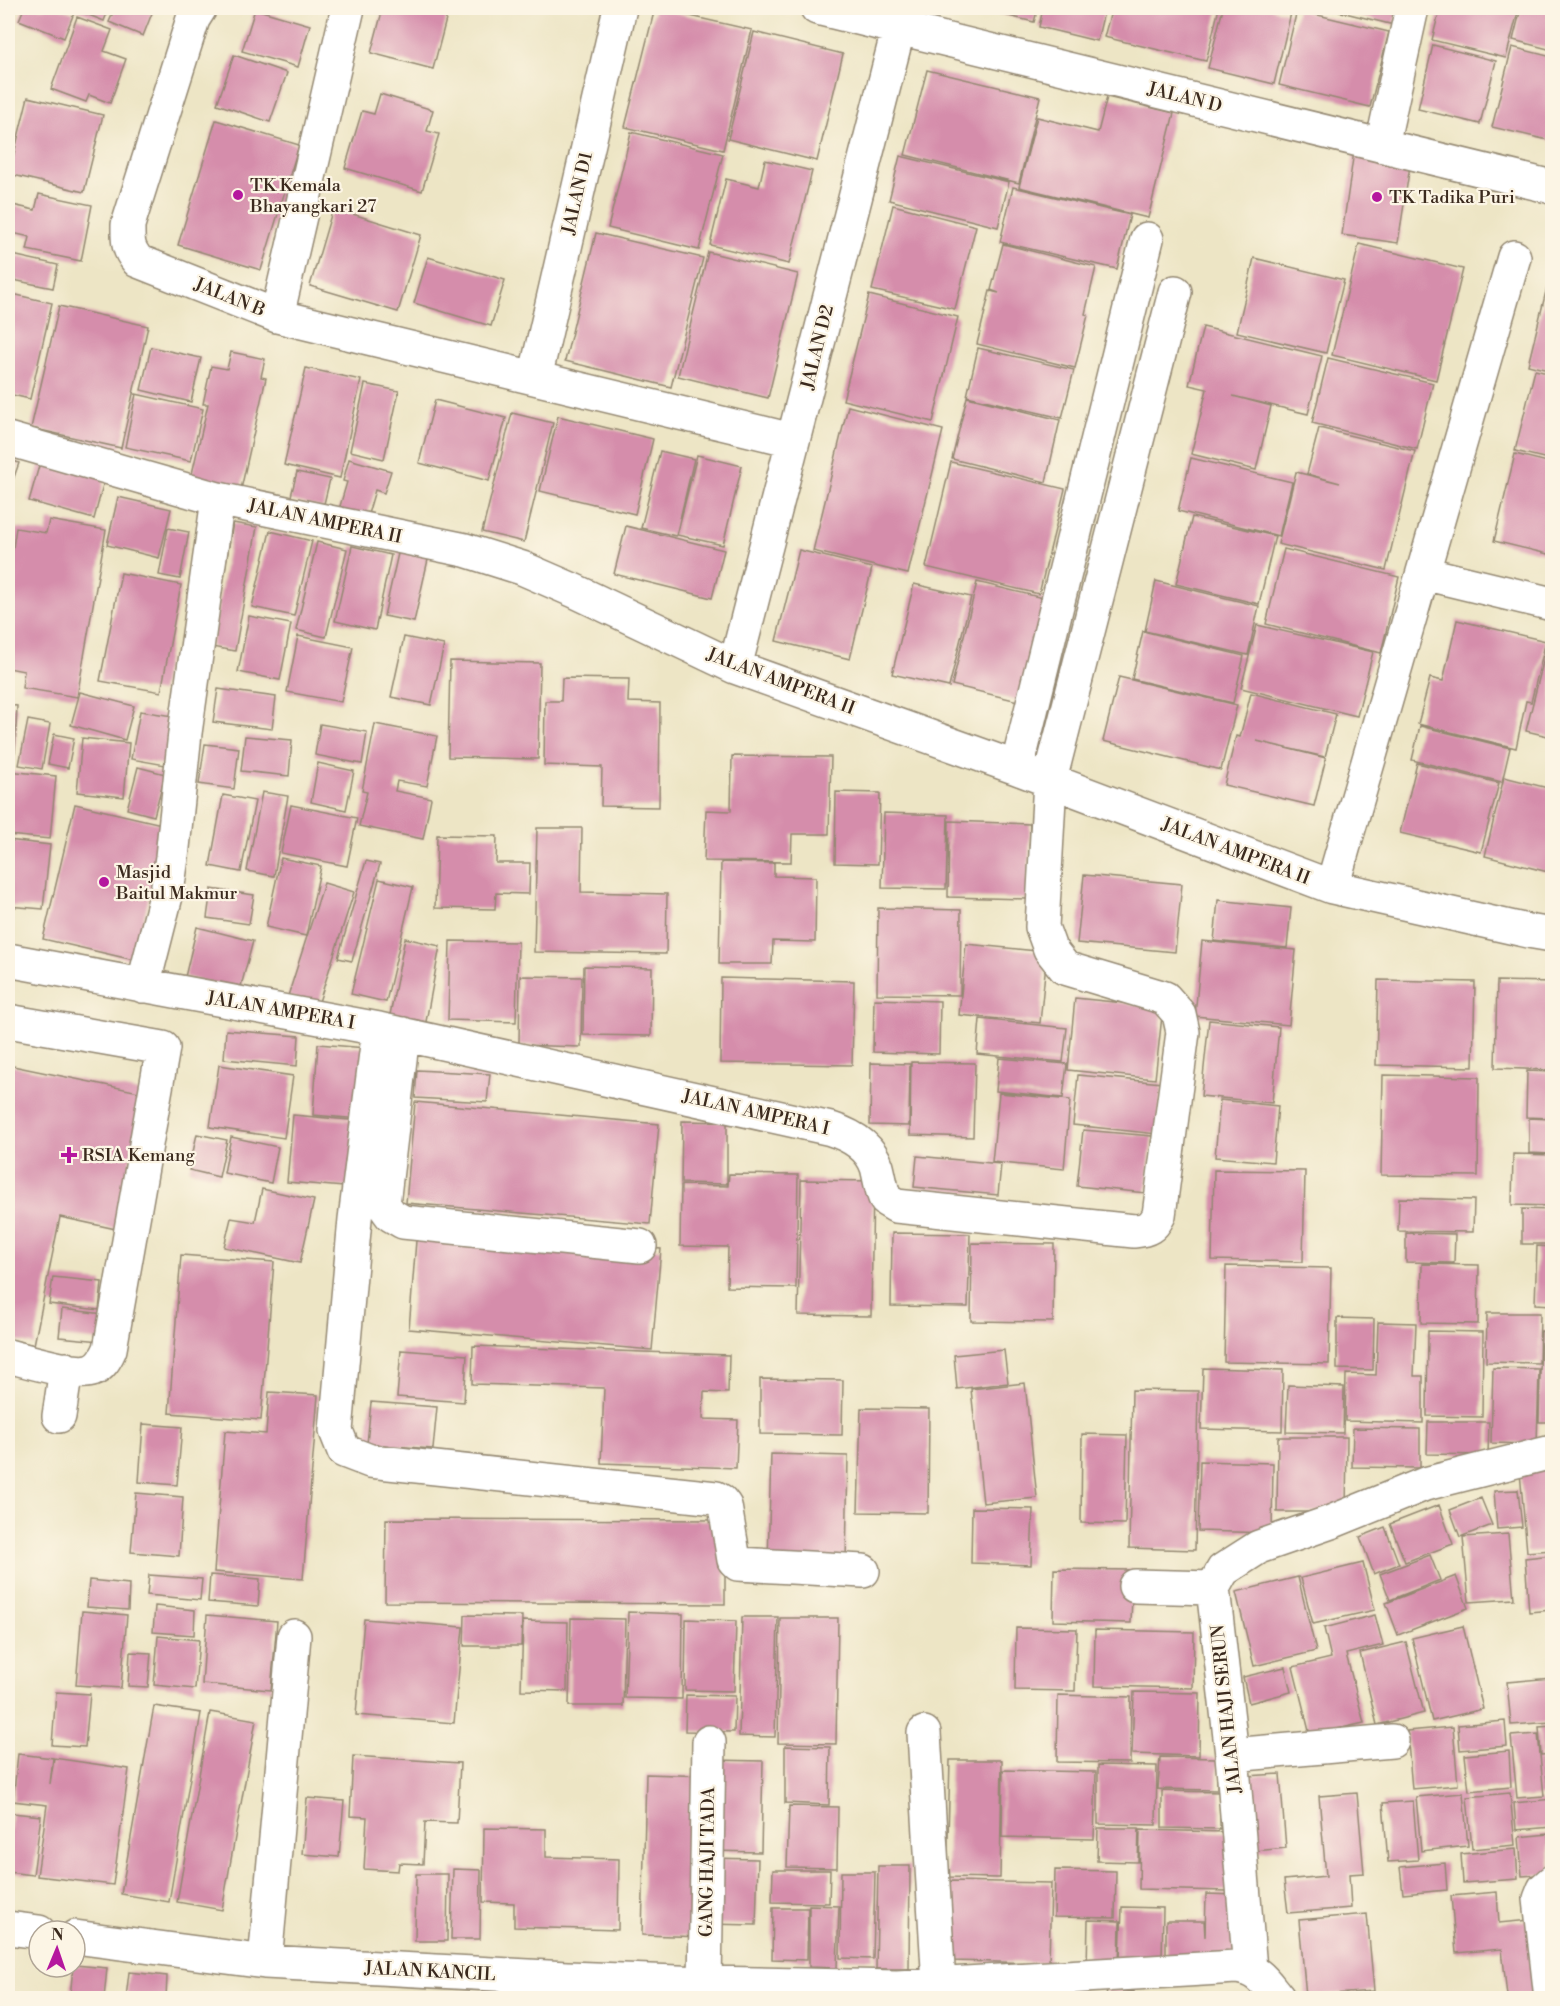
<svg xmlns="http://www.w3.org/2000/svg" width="1560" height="2006" viewBox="0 0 1560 2006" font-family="'Libre Bodoni',serif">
<rect width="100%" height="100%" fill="#fcf5e5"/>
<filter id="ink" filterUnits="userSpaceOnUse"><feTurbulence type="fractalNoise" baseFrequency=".0167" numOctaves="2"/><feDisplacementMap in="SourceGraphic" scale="12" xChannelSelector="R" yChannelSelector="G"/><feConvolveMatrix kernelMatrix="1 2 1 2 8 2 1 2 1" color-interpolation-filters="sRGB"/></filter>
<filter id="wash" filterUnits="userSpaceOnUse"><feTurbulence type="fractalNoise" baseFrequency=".008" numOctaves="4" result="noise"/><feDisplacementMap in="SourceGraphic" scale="24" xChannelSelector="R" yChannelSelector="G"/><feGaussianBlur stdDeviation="1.35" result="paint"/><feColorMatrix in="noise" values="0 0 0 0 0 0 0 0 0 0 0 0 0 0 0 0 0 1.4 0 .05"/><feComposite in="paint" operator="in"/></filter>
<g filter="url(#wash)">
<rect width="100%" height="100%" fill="#ede5c5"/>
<g id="blocks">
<path fill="#d58dab" d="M24,8H60L74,13L64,38L19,20Z
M71,8H109L104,21Z
M115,8H154L143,36L109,22Z
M383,8H449L433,69L371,53Z
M655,8L752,30L723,150L625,127Z
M975,8H1038L1034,22Z
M1043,8H1105L1097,41L1039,27Z
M1112,8H1219L1206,61L1104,37Z
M1223,8H1268L1291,13L1274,84L1208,68Z
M1325,8H1398L1394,25Z
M1440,8H1519L1506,58L1432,40Z
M1521,8H1552V50L1513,40Z
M255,9L310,25L298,67L242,51Z
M1297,10L1389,32L1370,107L1279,85Z
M77,17L112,30L104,51L126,59L110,103L89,95L86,102L51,89Z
M754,32L843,54L817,161L728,139Z
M1433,45L1496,61L1480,124L1418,109Z
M1512,47L1552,57V141L1492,127Z
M234,55L287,73L270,122L217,104Z
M927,70L1040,97L1019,183L905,155Z
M380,94L433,110L427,131L439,134L422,191L345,168L362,111L374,114Z
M28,97L103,115L84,192L9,174Z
M1107,97L1174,113L1148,218L1019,187L1037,117L1098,132Z
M216,120L299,145L261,270L178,245Z
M631,132L723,154L699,250L608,228Z
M1354,151L1411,159L1398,243L1342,235Z
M900,156L1009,182L998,227L889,200Z
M765,160L812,171L789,264L710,245L726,179L759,187Z
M1013,187L1130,215L1117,269L1000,242Z
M39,194L92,205L81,261L27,250L30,237L8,232V204L35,210Z
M893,205L976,226L955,309L872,290Z
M333,208L421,235L398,312L310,286Z
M596,233L703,258L671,387L565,361Z
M1003,244L1096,267L1085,314L1088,315L1075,368L977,344L990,291L999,293L991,290Z
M1359,244L1463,269L1436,380L1332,355Z
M708,252L798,274L768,398L678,376Z
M8,254L58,265L53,288L8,279Z
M428,257L505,280L491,326L414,303Z
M1254,258L1344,280L1326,353L1237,332Z
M1552,267V371L1528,365Z
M8,293L52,303L30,399L8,394Z
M869,295L958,317L933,422L843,400Z
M59,306L148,326L121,448L31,428Z
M1203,327L1322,356L1308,414L1233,396L1271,406L1256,470L1191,454L1207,389L1189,385Z
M151,347L201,358L191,402L141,390Z
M978,348L1074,370L1062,418L967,396Z
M231,352L265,359L261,377L266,378L239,498L189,487L208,404H203L211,366L227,369Z
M1328,358L1433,383L1417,449L1312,423Z
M306,368L361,380L340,478L284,465Z
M1535,370L1552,374V460L1515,451Z
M365,384L399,391L384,459L350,451Z
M136,394L203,409L191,461L125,447Z
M967,397L1060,420L1046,482L952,459Z
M435,400L506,418L489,481L419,463Z
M848,406L943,430L908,574L813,551Z
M512,413L553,423L524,542L482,532Z
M558,416L653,439L635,514L540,491Z
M1319,428L1415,451L1386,570L1278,544L1296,472L1340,483L1307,474Z
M660,451L694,459L676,536L641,528Z
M1515,454L1552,463V555L1494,541Z
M697,455L742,466L723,545L677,535Z
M1191,458L1292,482L1279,536L1178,511Z
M8,459L19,463L8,494Z
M41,459L105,477L94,519L29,501Z
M349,459L391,471L384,493L375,490L366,521L338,513L347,482L343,481Z
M951,462L1065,489L1039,594L926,567Z
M297,472L330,479L323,508L290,500Z
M118,497L171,509L159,558L107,545Z
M1192,517L1275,536L1259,604L1176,584Z
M49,520L106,530L77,697L22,688L24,671L8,668V580L16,528L46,533Z
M233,523L257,527L235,651L211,647Z
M626,526L724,550L712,598L614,574Z
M168,528L189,532L180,579L159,575Z
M270,531L312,541L294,616L252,607Z
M317,542L347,549L326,637L296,630Z
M352,546L391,555L375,630L335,621Z
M399,549L429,555L414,622L384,616Z
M1284,549L1399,577L1381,653L1266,624Z
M799,550L872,568L850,659L776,641Z
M121,573L181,585L161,692L100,681Z
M1156,581L1259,606L1248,655L1145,631Z
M977,582L1055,601L1030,704L952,685Z
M914,584L971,597L949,687L892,674Z
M249,616L291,624L280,680L238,672Z
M1457,620L1546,641L1531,702L1526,701L1516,748L1418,724L1430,678L1443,681Z
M1257,625L1373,652L1357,716L1241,688Z
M1143,631L1244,656L1233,703L1132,679Z
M298,636L353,647L341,702L287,692Z
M404,637L444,645L431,705L391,697Z
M1549,638H1552V737L1526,731Z
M450,661L540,663L538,759L448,757Z
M1119,677L1237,705L1221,770L1103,741Z
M562,678L629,679L628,702L660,703L659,807L601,806L602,767L544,765L545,701H561Z
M218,689L276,697L272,729L213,722Z
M80,692L134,706L125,740L71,725Z
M1251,693L1336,714L1325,757L1257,741L1326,758L1314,806L1224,785L1236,736L1240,737Z
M8,705L17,706L15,752H8Z
M140,711L173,716L165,765L131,759Z
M28,720L50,724L42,769L19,765Z
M320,724L367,732L362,764L315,755Z
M375,724L437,736L427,786L397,781L395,791L431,798L423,839L359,826L367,792L362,791Z
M1420,726L1510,748L1502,782L1412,760Z
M54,734L74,738L68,768L48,764Z
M245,736L292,740L289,776L241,771Z
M82,738L129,743L124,797L77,792Z
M205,744L239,748L234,789L199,784Z
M732,756L831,757L829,834H792L791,862L704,861L706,810L731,811Z
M318,763L354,771L346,810L311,802Z
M1417,763L1499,783L1481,852L1400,833Z
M138,767L165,774L154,816L127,809Z
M8,771L56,776L50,839L8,835Z
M1504,777L1552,789V873L1485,856Z
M262,792L288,796L274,876L247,871Z
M836,792L880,793L878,864L835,863Z
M223,795L255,801L241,872L210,866Z
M75,804L166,825L134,960L43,939Z
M291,805L357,818L347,866L281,853Z
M884,813L948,815L946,889L882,888Z
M949,821L1030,824L1028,899L948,897Z
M537,828H582L581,892L667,894L666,954L534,952Z
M437,835L497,836L496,863H530L529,894L496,893L495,909L435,908Z
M8,840L50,845L43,909L8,906Z
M281,858L321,866L306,936L266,927Z
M366,861L380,864L352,961L338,958Z
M721,862L774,863V876L816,877L815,942L773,941L772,964H719Z
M1084,875L1182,884L1175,952L1077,943Z
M379,879L413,887L386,1002L351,994Z
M324,883L354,892L318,1005L288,996Z
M211,889L254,895L249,924L207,918Z
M1218,900L1291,908L1287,948L1214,941Z
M878,908L961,910L960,995L877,994Z
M197,927L253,941L240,990L185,977Z
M405,938L440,946L425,1027L389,1020Z
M450,941L518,942L516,1022L448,1020Z
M1202,941L1296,950L1289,1025L1195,1016Z
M966,944L1047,952L1040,1023L959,1015Z
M584,966L652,968L651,1036L583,1035Z
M520,976L582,977L581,1047L519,1045Z
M721,978L854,981L852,1065L720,1063Z
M1378,980L1475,982L1473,1067L1376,1065Z
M1497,981L1552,982V1070L1495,1068Z
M1075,998L1163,1007L1155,1079L1068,1070Z
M874,999L940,1001L939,1054L873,1052Z
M980,1019L1067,1028L1063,1062L977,1054Z
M1209,1020L1279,1027L1272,1103L1201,1096Z
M226,1030L299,1036L297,1066L224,1059Z
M318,1044L366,1048L360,1119L313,1115Z
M999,1058L1067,1064L1063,1098L996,1091Z
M911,1062L975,1063L973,1137L910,1135Z
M871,1063L910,1064L909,1126L870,1125Z
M8,1065L144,1093L116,1229L60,1217L34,1345L8,1339Z
M219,1065L293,1076L284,1138L210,1127Z
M417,1070L490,1074L487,1102L415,1098Z
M1527,1071L1552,1072V1118L1526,1117Z
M1078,1075L1162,1083L1157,1134L1073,1125Z
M1383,1075L1479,1077L1478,1176L1381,1175Z
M999,1093L1070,1100L1064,1169L992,1162Z
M1220,1100L1278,1106L1273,1162L1215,1157Z
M415,1102L659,1124L650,1224L406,1203Z
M293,1115L361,1121L355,1188L287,1182Z
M1529,1118L1552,1119V1154L1529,1153Z
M682,1121L727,1122V1184L681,1183Z
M1083,1130L1152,1136L1146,1193L1077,1186Z
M197,1134L227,1140L219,1177L189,1170Z
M231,1137L278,1147L271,1183L224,1173Z
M1513,1154L1552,1155V1206L1512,1205Z
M917,1156L1001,1164L998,1195L914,1187Z
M1214,1170L1305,1171L1303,1262L1212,1260Z
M729,1174L798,1175L796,1288L727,1287L728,1247L680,1246L681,1185L728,1186Z
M801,1180L873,1181L871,1316L798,1315Z
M262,1189L314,1200L300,1263L224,1247L231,1218L255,1222Z
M1399,1198L1474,1200L1473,1232L1398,1231Z
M1522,1209L1552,1210V1244H1522Z
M417,1228L661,1249L652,1350L409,1329Z
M892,1233L970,1234L968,1307L891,1306Z
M1406,1233L1455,1234L1454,1263L1406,1262Z
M972,1243L1054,1244L1053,1322L971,1321Z
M1537,1246L1552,1247V1305L1535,1304Z
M181,1255L274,1262L261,1420L169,1413Z
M1422,1264L1479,1265L1478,1324L1421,1323Z
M1226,1266L1331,1268L1329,1364L1224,1362Z
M53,1277L102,1282L99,1310L49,1304Z
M62,1309L104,1314L101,1341L59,1337Z
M1487,1313H1540L1539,1363L1486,1362Z
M1337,1318L1374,1319L1373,1370L1337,1369Z
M1378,1322L1416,1323L1414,1376H1423V1423L1345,1421L1346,1374L1376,1375Z
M1428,1331L1483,1332L1482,1417L1427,1416Z
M1541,1331L1552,1332V1422H1539Z
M473,1346L729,1355L728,1393L704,1392L703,1419L738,1420L736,1468L601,1463L604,1388L472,1384Z
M401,1350L467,1355L464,1402L397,1397Z
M1004,1350L1008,1383L957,1389L954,1355Z
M1203,1368L1283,1370L1282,1431L1201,1429Z
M1493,1368L1539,1369L1537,1444L1491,1443Z
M760,1379L843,1380L842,1435L760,1434Z
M1025,1383L1037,1498L983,1503L971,1389Z
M1288,1385L1344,1387L1343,1433L1286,1432Z
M1132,1390L1198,1391L1195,1550L1129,1548Z
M269,1392L318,1395L303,1579L214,1572L225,1431L266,1434Z
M371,1402L437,1407L433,1449L367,1444Z
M861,1408L929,1409L928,1513L858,1512Z
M1428,1422H1489L1488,1455L1427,1454Z
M143,1424L182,1427L177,1485L139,1482Z
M1353,1428L1420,1429V1468L1352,1467Z
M1082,1434L1127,1435L1125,1524L1081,1523Z
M1278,1437H1347L1346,1512H1277Z
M771,1454L848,1456L846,1562L768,1561Z
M1200,1461L1273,1463L1272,1533L1198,1531Z
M1550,1469L1552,1499V1550L1527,1552L1520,1472Z
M1518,1490L1522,1527L1497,1529L1494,1491Z
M136,1493L183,1497L179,1556L131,1552Z
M1481,1498L1492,1525L1460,1537L1450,1510Z
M1439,1505L1453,1544L1405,1562L1390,1524Z
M972,1508L1033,1509L1031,1565L971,1563Z
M386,1519L725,1520V1604L385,1602Z
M1385,1527L1399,1564L1374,1574L1360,1537Z
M1508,1534L1514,1599L1469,1602L1463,1537Z
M1430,1555L1440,1580L1390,1600L1380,1574Z
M1552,1555V1610L1529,1612L1525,1558Z
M1363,1563L1375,1610L1313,1624L1301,1578Z
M1054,1569L1133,1570L1131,1623L1053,1621Z
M149,1575L202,1579L200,1600L147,1595Z
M210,1575L260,1579L258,1606L208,1602Z
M1456,1576L1468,1608L1398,1635L1386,1603Z
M1298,1577L1316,1651L1254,1666L1236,1592Z
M89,1580L129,1584L128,1610L87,1607Z
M155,1606L195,1610L194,1635L153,1632Z
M82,1611L127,1615L121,1688L76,1685Z
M628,1612L683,1614L682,1699L625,1698Z
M207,1615L277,1621L271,1690L202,1684Z
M465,1615L522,1616L521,1646H464Z
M1375,1615L1383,1645L1346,1654L1364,1723L1310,1735L1293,1667L1331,1658L1324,1628Z
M742,1617H778L775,1737L739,1736Z
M571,1618L625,1619L623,1706H569Z
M780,1618H838L836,1744L778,1743Z
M364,1619L463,1627L454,1723L356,1715Z
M686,1619L736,1621L734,1691L685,1690Z
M523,1621L568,1622L567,1691L521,1690Z
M1463,1626L1483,1709L1432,1721L1412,1638Z
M1016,1628L1077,1629L1075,1691L1015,1690Z
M1095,1630L1194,1632L1193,1688L1094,1686Z
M158,1636L199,1640L195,1689L154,1685Z
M1406,1642L1424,1713L1377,1725L1360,1653Z
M130,1652L151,1653L148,1687L128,1686Z
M1285,1667L1291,1692L1249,1703L1243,1677Z
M1552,1678V1722L1511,1725L1507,1682Z
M56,1692L90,1694L85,1747L52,1745Z
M1134,1692L1200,1693L1199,1756L1132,1754Z
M686,1695L735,1696L734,1732L685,1731Z
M1058,1695L1131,1697L1130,1763L1057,1762Z
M154,1706L201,1713L169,1902L121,1894Z
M210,1712L256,1720L222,1910L177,1902Z
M1505,1721L1507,1746L1460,1750L1458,1725Z
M1552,1726V1754L1541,1755L1539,1727Z
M1453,1727L1458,1785L1412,1789L1407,1731Z
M1538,1734L1544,1796L1517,1798L1511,1736Z
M785,1746L830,1747L829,1805L785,1803Z
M1509,1751L1511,1787L1469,1791L1465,1755Z
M18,1754L53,1758L50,1784L54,1758L129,1769L113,1885L37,1876L47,1805L13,1801Z
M353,1756L460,1763L457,1823L425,1822L423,1864L399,1863L398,1871L364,1869L367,1817L350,1816Z
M1160,1757L1218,1758L1217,1790L1158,1789Z
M1552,1757V1794L1548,1795L1545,1758Z
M712,1760L763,1761L761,1852L710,1851Z
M950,1760H1002L1000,1878L947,1877Z
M1098,1765L1157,1766L1156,1825L1098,1824Z
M1003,1770L1096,1772L1094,1839L1002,1837Z
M646,1774L707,1776L704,1937L642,1935Z
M1280,1774L1286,1848L1254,1851L1247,1776Z
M1162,1791L1221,1792L1220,1829L1162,1828Z
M1357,1793L1364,1873L1349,1874L1351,1908L1288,1913L1284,1880L1326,1876L1319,1796Z
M1463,1793L1468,1846L1421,1851L1416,1797Z
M1510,1793L1515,1845L1472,1849L1467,1797Z
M307,1798L344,1801L339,1857L302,1854Z
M1552,1799V1827L1516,1830L1514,1803Z
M1413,1801L1418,1860L1388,1862L1383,1803Z
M789,1806L838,1807L837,1868L787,1867Z
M12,1813L41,1816L33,1875L8,1872V1850Z
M484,1828L546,1829V1857L619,1859L618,1930L514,1927V1903L483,1902Z
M1098,1828H1139L1138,1862L1097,1861Z
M1140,1830L1228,1832L1227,1891L1139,1889Z
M1548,1834L1551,1874L1522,1876L1519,1837Z
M1516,1849L1518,1879L1463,1883L1461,1854Z
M708,1858L758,1859L756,1925L706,1924Z
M1445,1863L1447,1890L1403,1894L1400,1867Z
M878,1866H910L909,1969H876Z
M453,1869L481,1870L480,1939H451Z
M773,1870H830L829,1903L772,1902Z
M1055,1870L1116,1871L1115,1918L1054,1917Z
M841,1872H875L873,1959L840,1958Z
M416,1874H448L447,1941H415Z
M950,1881L1051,1883L1049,1963L948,1961Z
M1497,1892L1499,1923L1541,1919L1547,1993L1507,1996L1502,1949L1456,1953L1451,1896Z
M1206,1894L1238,1895L1236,1954L1166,1959V1921H1204L1205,1937Z
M809,1905L839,1906L837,1968L809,1967Z
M1122,1907L1163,1908L1162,1961L1120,1960Z
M773,1908H808L807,1960L772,1959Z
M1367,1914L1374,1991L1306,1996L1299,1920Z
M1088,1920L1120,1921L1119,1968L1087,1967Z
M75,1965L107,1968L104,1998H70L73,1967Z
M129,1972L167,1976L166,1998H126Z
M1107,1990L1134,1992L1133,1998H1106Z"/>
</g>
</g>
<g filter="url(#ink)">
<use href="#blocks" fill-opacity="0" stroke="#948872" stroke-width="1.5"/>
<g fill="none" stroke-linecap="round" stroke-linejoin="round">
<defs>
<path id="minor" d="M200,8L193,19L128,225C128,241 127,248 138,261L277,316L792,440
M817,8L1552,187
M1382,145L1412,8
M277,316L348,8
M535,378L620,8
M8,439L218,499L465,550L522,568L575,591L735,667L1017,768L1332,887L1528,931L1552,935
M1423,573L1552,604
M735,667L899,27
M1017,768L1147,239
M1332,887L1514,257
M8,960L379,1029L831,1129C850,1135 870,1146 877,1167C880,1178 881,1190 886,1200L896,1206L1134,1231C1148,1230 1153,1227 1159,1215L1183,1032L1179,1014L1165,998L1065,968L1050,949L1042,927L1050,780L1175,292
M143,986L167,892L172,857L185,733L218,499
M8,1021L163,1048L110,1349C106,1358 101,1367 92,1370C77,1376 25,1360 8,1356
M379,1029L355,1219L336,1431L344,1451L370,1461L716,1498L721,1501L725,1506L734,1560L738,1564L863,1571
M403,1034L383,1204L391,1215L403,1222L640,1246
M59,1416L66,1369
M1135,1586L1213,1588
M924,1733L939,1985
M1232,1755L1392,1741
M8,1928L39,1932
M75,1937L265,1962L567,1978L705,1983L897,1987L1236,1967C1259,1970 1264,1981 1278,1998
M265,1962L294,1636
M1250,1969L1232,1755L1213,1588L1223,1570L1259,1547L1331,1522L1425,1484L1552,1452
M705,1983L709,1742
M1551,1998L1540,1899L1544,1889L1552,1882"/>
</defs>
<use href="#minor" stroke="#948872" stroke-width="36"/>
<use href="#minor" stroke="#fff" stroke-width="33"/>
</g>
</g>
<g fill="#b5179e" stroke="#fcf5e5" stroke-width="2">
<circle cx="238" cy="195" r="6"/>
<circle cx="1377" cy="197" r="6"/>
<circle cx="104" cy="882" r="6"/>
<path d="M66 1146h6v6h6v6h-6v6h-6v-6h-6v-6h6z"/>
</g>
<g text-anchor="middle" stroke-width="4.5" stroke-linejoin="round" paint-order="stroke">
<g font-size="18" fill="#3b2a1e" stroke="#fcf5e5">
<text transform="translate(1185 97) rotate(14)" y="6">JALAN D</text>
<text transform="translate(577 193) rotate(-77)" y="6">JALAN D1</text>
<text transform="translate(230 297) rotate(22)" y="6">JALAN B</text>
<text transform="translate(817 347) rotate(-76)" y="6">JALAN D2</text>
<text transform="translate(325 521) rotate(12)" y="6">JALAN AMPERA II</text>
<text transform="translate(781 681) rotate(21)" y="6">JALAN AMPERA II</text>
<text transform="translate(1236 851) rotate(21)" y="6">JALAN AMPERA II</text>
<text transform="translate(281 1010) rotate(10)" y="6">JALAN AMPERA I</text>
<text transform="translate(756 1112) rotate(13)" y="6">JALAN AMPERA I</text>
<text transform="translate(1226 1709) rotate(-96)" y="6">JALAN HAJI SERUN</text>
<text transform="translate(707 1862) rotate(-89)" y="6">GANG HAJI TADA</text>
<text transform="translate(430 1971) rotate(3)" y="6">JALAN KANCIL</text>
</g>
<g font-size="18" fill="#3b2a1e" stroke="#fcf5e5" text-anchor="start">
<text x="250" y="191">TK Kemala<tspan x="250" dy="21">Bhayangkari 27</tspan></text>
<text x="1389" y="203">TK Tadika Puri</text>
<text x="116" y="878">Masjid<tspan x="116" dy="21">Baitul Makmur</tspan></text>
<text x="82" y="1161">RSIA Kemang</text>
</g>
</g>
<rect width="1560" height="2006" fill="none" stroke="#fcf5e5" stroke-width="30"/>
<g transform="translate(57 1949) rotate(2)"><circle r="28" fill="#fcf5e5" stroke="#afa495" stroke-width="1.5"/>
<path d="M0-4.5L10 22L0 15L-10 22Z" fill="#b5179e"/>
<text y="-9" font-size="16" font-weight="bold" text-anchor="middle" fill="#3b2a1e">N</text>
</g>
</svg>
